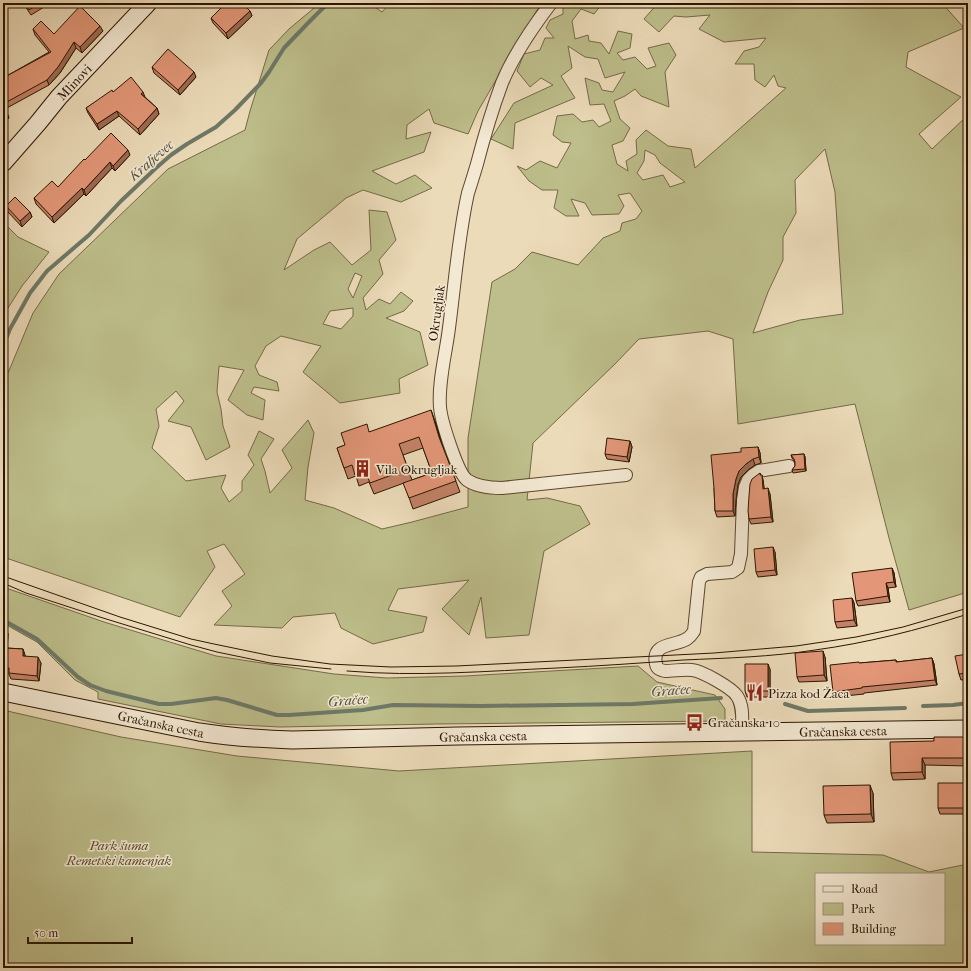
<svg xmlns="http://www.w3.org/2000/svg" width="971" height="971" viewBox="0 0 971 971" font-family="'IM FELL French Canon',serif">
<rect width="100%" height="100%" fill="#ecdbb9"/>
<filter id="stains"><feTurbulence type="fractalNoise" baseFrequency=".005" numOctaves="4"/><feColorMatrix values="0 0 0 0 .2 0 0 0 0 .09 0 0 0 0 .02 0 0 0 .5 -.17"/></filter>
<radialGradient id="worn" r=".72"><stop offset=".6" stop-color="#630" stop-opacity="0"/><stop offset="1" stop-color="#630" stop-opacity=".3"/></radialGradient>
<path fill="#bdbe8b" stroke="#746a46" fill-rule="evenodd" d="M320,3H369L382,12L390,3H544L537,10L478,111L468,134L434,123L429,109L407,125L406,139L431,132L424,152L372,171L396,184L415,175L432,188L401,202L363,190L346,198L297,239L284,270L314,250L330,242L352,265L371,250L369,210L387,212L396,240L379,260L383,274L363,298L366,310L379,299L390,304L401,292L413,301L404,311L386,318L420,332L428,365L399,379L400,393L340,403L303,372L321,346L281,336L266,346L255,366L259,375L277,382L279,391L254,387L251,393L265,400L263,420L247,415L228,400L244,370L219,366L217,392L221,409L223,426L230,447L206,460L191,427L168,421L184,401L176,391L156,409L159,426L152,448L186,481L226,475L221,488L229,502L242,491V481L254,465L248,455L259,431L274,439L261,459L265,471L270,493L292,468L282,450L308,420L314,433L308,467L305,500L334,508L382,529L412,522L468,507V438L492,282L515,269L532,252L578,265L603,238L620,231L622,223L636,219L642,211L630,193L618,195L624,206L619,214L592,215L585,203L571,199L579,216H566L554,208L558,190H542L529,181L517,166L526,170L540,161L557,168L571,143L562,142L553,135L557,116L573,114L582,122L593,120L599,127L611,121L604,104L590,105L585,78L599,83L602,90L613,92L625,72L605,78L598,59L585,57L568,46L572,68L561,76L575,98L515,123L513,149L491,139L514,103L553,85L541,78L530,87L517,71L524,54L540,50L545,38H554L546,28L550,20L563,14V3H601L602,4L594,14L581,9L572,21L575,39L588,35L589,41L601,43L609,54L618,31L632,34L630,48L617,53L623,60L635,57L647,69L656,66L648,48L669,43L676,55L665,72L669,107L641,96L635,89L625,96L614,101L620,119L630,128L623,141L612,145L617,164L628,171L626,161L637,154L636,140L646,130L668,146L691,149L695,168L786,88L778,86L774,75L765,87L755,80L754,64H735L744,51L759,47L766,38L724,42L699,29L710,15L686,17L674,16L659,32L644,19L658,3H942L964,28L908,52L906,67L961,97L919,134L932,149L968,115V592L909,610L889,538L855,404L738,424L733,339L708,331L639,339L615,364L533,443L527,500L547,498L580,506L590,524L544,551L529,635L486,638L481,597L469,635L442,609L469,580L398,589L388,610L427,617L423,632L373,644L341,628L335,613L293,617L282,628L214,625L232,606L222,591L245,574L224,544L207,551L215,567L180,617L3,557V377L8,373L33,313L59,274L168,169L245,130L250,111L269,50L289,29ZM825,149L835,192L843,314L800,320L753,333L768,292L783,260V237L796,213L795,180ZM645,150L655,155L660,163L685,182L670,187L663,175L643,180L637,173L644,161ZM355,273L362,276L353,298L348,289ZM353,308V316L341,329L323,324L330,311Z
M3,222L18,237L49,252L22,286L3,316Z
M3,587L104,622L216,656L334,674L387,678L465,676L638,666L657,682L715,695L725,709V721L437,724L280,727L221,724L98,699V692L75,680L37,642L3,623Z
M3,710L121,737L237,756L399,771L752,751V852L883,855L929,872L968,864V968H3ZM816,874H944V944H816Z"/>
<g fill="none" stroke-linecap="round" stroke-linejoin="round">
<path stroke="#6d7967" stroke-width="4" d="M3,346L10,329L30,293L47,271L89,235L121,201L156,168L171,155L187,144L216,127L235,110L261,83L269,72L284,48L308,23L328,3
M3,620L37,639L78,677L90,685L106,691L159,704H171L216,698L227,700L277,715H289L363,710L393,705L481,706L633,704L721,698
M785,704L808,711L905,708
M923,706L953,705L968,703"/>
<defs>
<path id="street" d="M551,3C532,28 514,54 502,83C492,110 484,137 477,164C474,174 471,184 468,193C458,238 455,283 449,328C446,353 438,382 440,407C441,420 457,472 467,480C477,487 490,488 502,488L626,475
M742,733C742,722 744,706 737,696C732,688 702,671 692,670C684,669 674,671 665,671C660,670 657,669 656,664C651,641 677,647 688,638C691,636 692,634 694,631L699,582L701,577L707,574L732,572L738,568L741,554L743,500L745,487L748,480L753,475L759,471L789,466"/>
<path id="secondary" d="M3,163L38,123L59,97L148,3
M3,692L199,732C230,737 261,739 292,740L458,736L968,729"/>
</defs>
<use href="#street" stroke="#5b462e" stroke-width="14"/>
<use href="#secondary" stroke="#2b1500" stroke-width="19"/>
<use href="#street" stroke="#f3e8d2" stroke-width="12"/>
<use href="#secondary" stroke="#f3e8d2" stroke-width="17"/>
<path stroke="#2b1500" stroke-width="1" d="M3,576L120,617L191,639L214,644L272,656L330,664L391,667L456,666L656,656L714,653L796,646L856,637L903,627L968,608
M3,583L26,593L103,618L191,645L217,652L270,663L331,669
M347,671C417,677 487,671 557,668C599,666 641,663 683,660C727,658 771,657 815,650C867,643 918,630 968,614"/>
</g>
<path fill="#c38267" stroke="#2b1500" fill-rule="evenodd" d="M23,3H47L43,5L44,7L31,15Z
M115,3H125L121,8Z
M250,11L252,16L228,39L213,23L211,18Z
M33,29L54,34L103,31L82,53L76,48L60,73L49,85L5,109L9,118L3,122V78L49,52L35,35Z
M152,67L196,77L180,95L154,73Z
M113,92L145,97L157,108L159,114L140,135L119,116L99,130L88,113L86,108Z
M130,155L115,171L112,168L86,196L84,194L54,223L36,204L34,198L58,187L85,160Z
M6,206L30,212L32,217L22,227L8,212Z
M435,421L442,445L460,492L413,509L404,483L374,494L369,482L359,486L356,476L348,479L337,448L345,445L369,432ZM423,448L432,473L412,480L403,455Z
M630,441L632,447L629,462L607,459L605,454Z
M758,447L760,453L761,463L755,465L748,470L741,477L738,484L736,500L735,516L717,517L715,511L714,488L741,452Z
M804,454L805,457L806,471L793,473L792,470L795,466V462L792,458L791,455Z
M761,475L763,480L764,489L770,494L773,522L751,524L749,519Z
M775,552L777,575L758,577L756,572Z
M892,568L894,573L896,587L888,588L890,602L858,606L856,601Z
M852,598L854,603L857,626L837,628L835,622Z
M3,628H6L8,634L7,648L23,649L25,656L41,663L39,681L11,679L9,674L3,673Z
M968,654V679L961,680L959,674Z
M825,657L827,681L799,682L797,677Z
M932,658L934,664L937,685L864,693V694L835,697L833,692L860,663L896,660L897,662Z
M770,669V697H747L745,691Z
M968,737V766L925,765V779L893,780L891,773L934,741Z
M968,783V814H940L938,808Z
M873,793L874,822L827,823L824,815Z"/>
<path fill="#9f6a54" stroke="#2b1500" d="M119,3H125L121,8Z
M250,11L252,16L228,39L226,33Z
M100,26L103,31L82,53L80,47Z
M74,42L76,48L60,73L49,85L47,80Z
M194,72L196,77L180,95L178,90Z
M143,92L145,97L141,94Z
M157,108L159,114L140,135L138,129Z
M117,111L119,116L99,130L97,124Z
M7,112L9,118L3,122V115Z
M128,150L130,155L115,171L113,166Z
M110,162L112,168L86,196L84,190Z
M82,188L84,194L54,223L52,217Z
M30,212L32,217L22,227L20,221Z
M431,410L435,421L443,448L439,437Z
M630,441L632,447L629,462L627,457Z
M758,447L760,453L761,463L759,457Z
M804,454L805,457L806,471L805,469Z
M753,459L755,465L748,470L741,477L738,484L736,500L735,516L733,511V494L736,479L739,471L746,464Z
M760,473L762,478V475L763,480L765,494L763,489Z
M768,488L770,494L773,522L771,517Z
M773,547L775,552L777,575L775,570Z
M892,568L894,573L896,587L894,582Z
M886,583L888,588L890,602L888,596Z
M852,598L854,603L857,626L854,620Z
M6,628L8,634L7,653L5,648Z
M23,649L25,655V661L23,656Z
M823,651L825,657L827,681L824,675Z
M38,657L41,663L39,681L37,676Z
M932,658L934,664L937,685L935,680Z
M768,664L770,669V697L768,691Z
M922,758L925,765V779L922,772Z
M870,785L873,793L874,822L871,814Z"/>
<path fill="#e39778" stroke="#2b1500" d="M25,3H40L29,10Z
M226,3H242L250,11L226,33L211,18Z
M80,6L100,26L80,47L74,42L58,67L47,80L3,104V78L51,52L33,29L41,21L54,34Z
M168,49L194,72L178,90L152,67Z
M131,77L143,92L141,94L157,108L138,129L117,111L97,124L86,108L112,90L113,92Z
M3,106L7,112L3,115Z
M111,133L128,150L113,166L110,162L84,190L82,188L52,217L34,198L52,181L58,187L84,159L85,160Z
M15,197L30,212L20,221L6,206Z
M431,410L439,437L456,481L409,498L403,483L432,473L419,437L399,444L408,469L370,483L365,471L355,475L352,465L344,468L337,448L345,445L341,433L367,424L369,432Z
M607,438L630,441L627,457L605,454Z
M758,447L759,457L753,459L746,464L739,471L736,479L733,494V511H715L714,488L711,455L741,452V448Z
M804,454L805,469L792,470L795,466V462L794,459L791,455Z
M760,473V475H762L763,489L768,488L771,517L749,519L748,511L749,496L750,484L752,479Z
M773,547L775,570L756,572L754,549Z
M892,568L894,582L886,583L888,596L856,601L852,573Z
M852,598L854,620L835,622L833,600Z
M3,628H6L5,648L23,649V656L38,657L37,676L9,673V668H3Z
M823,651L824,675L797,677L795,653Z
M968,654V673L959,674L955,656Z
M932,658L935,680L862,687V688L833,692L830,665L859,662V663L896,660V662Z
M745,664H768V691H745Z
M934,737H968V758H922V772L891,773L890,742L934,741Z
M938,783H968V808H938Z
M870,785L871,814L824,815L823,786Z"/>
<defs>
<symbol id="building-bare" viewBox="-9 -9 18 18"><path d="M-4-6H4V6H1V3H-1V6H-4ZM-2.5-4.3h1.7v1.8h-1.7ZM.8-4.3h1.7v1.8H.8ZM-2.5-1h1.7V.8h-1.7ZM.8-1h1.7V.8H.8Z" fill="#8f2418" stroke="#f3e8d2" stroke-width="2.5" paint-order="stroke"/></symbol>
<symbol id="restaurant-bare" viewBox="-9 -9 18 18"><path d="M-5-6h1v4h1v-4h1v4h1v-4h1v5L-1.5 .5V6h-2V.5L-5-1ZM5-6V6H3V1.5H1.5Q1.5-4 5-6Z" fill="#8f2418" stroke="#f3e8d2" stroke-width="2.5" paint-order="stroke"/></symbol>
<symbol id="bus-bare" viewBox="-9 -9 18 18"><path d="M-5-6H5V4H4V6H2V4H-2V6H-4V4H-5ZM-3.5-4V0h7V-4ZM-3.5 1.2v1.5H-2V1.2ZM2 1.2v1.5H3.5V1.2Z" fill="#8f2418" stroke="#f3e8d2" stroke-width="2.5" paint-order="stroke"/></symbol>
</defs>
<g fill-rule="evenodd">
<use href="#building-bare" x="350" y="456" width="25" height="25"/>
<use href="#restaurant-bare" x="742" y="680" width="25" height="25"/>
<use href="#bus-bare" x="682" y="710" width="25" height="25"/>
</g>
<g text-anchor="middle" stroke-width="3" stroke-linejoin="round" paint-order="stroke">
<g font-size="13" fill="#2b1500" stroke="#f3e8d2">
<text transform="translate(74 82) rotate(-47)" y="5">Mlinovi</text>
<text transform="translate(436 313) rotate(-82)" y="5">Okrugljak</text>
<text transform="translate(161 724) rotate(12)" y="5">Gračanska cesta</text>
<text transform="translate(843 731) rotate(-1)" y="5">Gračanska cesta</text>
<text transform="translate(483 736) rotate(-1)" y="5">Gračanska cesta</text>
</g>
<g font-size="13" fill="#2b1500" stroke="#f3e8d2" text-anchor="start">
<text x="376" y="474">Vila Okrugljak</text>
<text x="768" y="698">Pizza kod Žaca</text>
<text x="708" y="727">Gračanska 10</text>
</g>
<g font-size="13" font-style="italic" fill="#57482a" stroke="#f3e8d2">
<text x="119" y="850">Park šuma<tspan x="119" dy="15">Remetski kamenjak</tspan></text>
</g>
<g font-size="14" font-style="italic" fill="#524f3c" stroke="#f3e8d2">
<text transform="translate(151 160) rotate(-41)" y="5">Kraljevec</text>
<text transform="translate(671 690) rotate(-4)" y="5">Gračec</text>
<text transform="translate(348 700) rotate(-5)" y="5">Gračec</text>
</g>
</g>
<rect width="971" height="971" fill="none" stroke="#ecdbb9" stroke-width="16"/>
<rect x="4" y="4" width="963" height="963" fill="none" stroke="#2b1500" stroke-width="2"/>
<rect x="8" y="8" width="955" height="955" fill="none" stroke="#2b1500"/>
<rect x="815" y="873" width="130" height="72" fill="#f3e8d2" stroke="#a3947e"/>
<rect x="823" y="886" width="20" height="6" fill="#f3e8d2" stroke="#a3947e"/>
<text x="851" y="893" font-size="12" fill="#2b1500">Road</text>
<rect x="823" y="903" width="20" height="12" fill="#bdbe8b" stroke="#a3947e"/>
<text x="851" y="913" font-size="12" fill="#2b1500">Park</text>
<rect x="823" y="923" width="20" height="12" fill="#e39778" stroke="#a3947e"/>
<text x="851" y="933" font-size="12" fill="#2b1500">Building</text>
<path d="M28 937v6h104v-6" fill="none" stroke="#2b1500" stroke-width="2"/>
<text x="34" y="937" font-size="12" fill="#2b1500" stroke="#f3e8d2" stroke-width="3" paint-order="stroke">50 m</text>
<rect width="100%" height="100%" filter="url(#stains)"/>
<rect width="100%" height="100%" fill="url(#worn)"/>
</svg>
